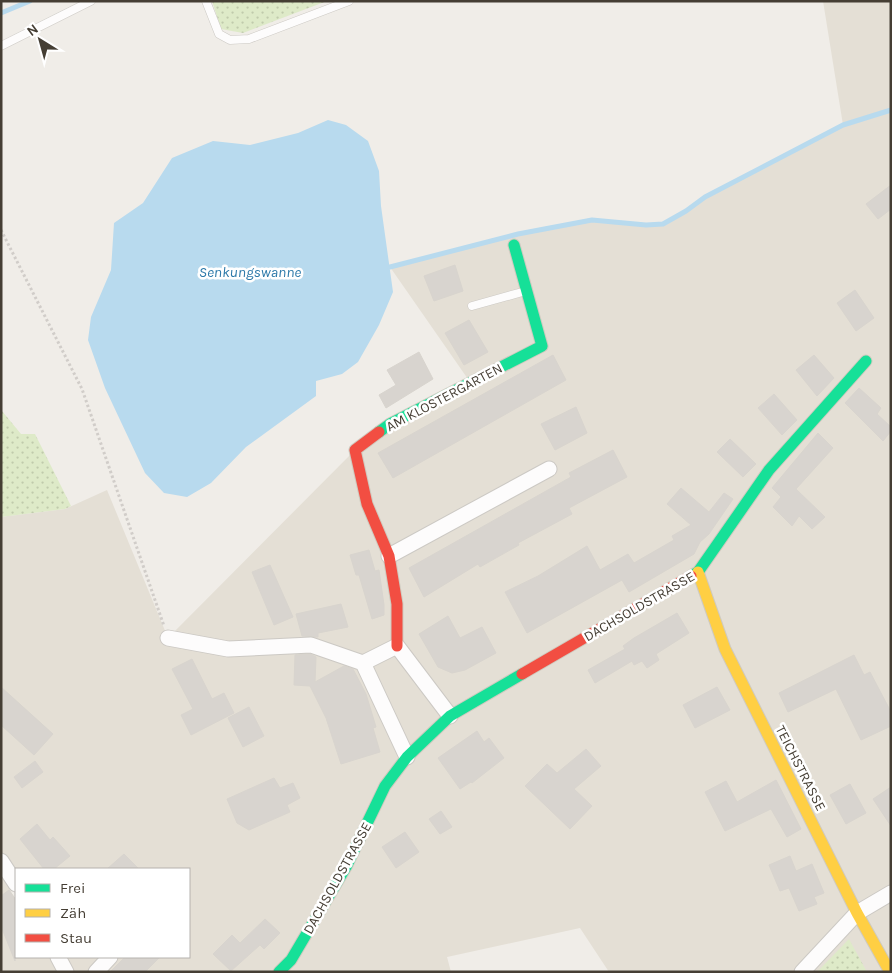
<svg xmlns="http://www.w3.org/2000/svg" width="892" height="973" viewBox="0 0 892 973" font-family="Karla,sans-serif">
<defs>
<pattern id="grass-dots" width="8" height="8" patternUnits="userSpaceOnUse" patternTransform="scale(1.25)"><rect width="8" height="8" fill="#deeac8"/><path d="M2 2h.1M6 6h.1" fill="none" stroke="#c0caac" stroke-width="1.8" stroke-linecap="round"/></pattern>
</defs>
<rect width="100%" height="100%" fill="#f0ede8"/>
<path fill="#e4dfd5" d="M823,1H891V972H609L580,928L447,957L451,972H66L58,957H189V869H16V884L1,861V517L65,509L107,490L168,638L355,450L470,382L390,267L518,234L592,220L646,225L663,224L686,211L705,197L843,125Z
M1,875L16,900V957H49L58,972H1Z"/>
<path fill="url(#grass-dots)" d="M212,1H327L243,33L221,29Z
M2,411L21,434H35L71,506L65,509L1,517Z
M849,939L867,972H817Z"/>
<path fill="#b8daee" d="M328,120L346,125L368,141L379,171L381,206L393,292L379,325L358,362L342,374L316,381V396L246,447L211,483L187,497L164,493L145,473L105,388L88,340L91,317L111,270L114,223L143,203L172,158L213,141L250,145L298,133Z"/>
<g fill="none" stroke-linecap="round" stroke-linejoin="round">
<path stroke="#b8daee" stroke-width="5" d="M1,13L30,1
M390,267L518,234L592,220L646,225L663,224L686,211L705,197L843,125L891,110"/>
</g>
<path fill="#d8d4cf" stroke="#d8d4ce" d="M891,185V209L878,219L866,204Z
M455,265L463,291L434,301L424,276Z
M855,290L874,318L856,331L837,303Z
M469,320L488,352L464,365L445,333Z
M419,352L433,379L386,408L379,395L396,385L387,370Z
M553,355L566,380L393,478L378,453Z
M814,355L834,378L817,396L796,370Z
M859,388L881,408L877,414L891,427V431L883,441L845,403Z
M774,394L797,420L782,435L758,408Z
M576,407L587,433L555,450L541,424Z
M818,433L833,448L796,489L825,517L812,529L799,516L792,526L773,507L781,497L772,488Z
M730,439L756,464L743,477L717,452Z
M613,450L627,477L569,508L572,514L518,543L519,545L480,567L478,564L424,597L409,568L571,477L569,473Z
M681,488L709,512L724,493L733,499L709,534L700,542L694,554L629,592L622,580L527,633L505,592L538,576L587,546L600,570L628,554L634,563L674,540L672,536L691,525L667,504Z
M369,550L375,571L379,570L384,605V615L372,619L359,575H356L350,555Z
M270,565L293,617L274,625L252,572Z
M341,604L348,627L318,633V637L302,636L296,614Z
M677,613L689,633L656,654L659,660L647,668L642,661L634,665L632,661L595,683L588,670L625,649L623,646L634,638Z
M448,616L460,638L482,627L496,653L465,670L452,673L438,667L419,634Z
M310,654L316,657L315,682L344,666L353,669L366,694L376,727L373,728L380,752L341,764L326,718L310,686L294,685L295,655Z
M854,655L864,675L870,672L891,712V726L861,740L836,689L788,712L779,693Z
M192,659L212,699L224,693L234,713L191,735L181,715L193,709L172,669Z
M1,687L53,734L34,755L1,725Z
M717,687L730,710L695,728L683,705Z
M249,707L264,736L243,747L228,718Z
M477,731L484,742L489,738L504,758L472,783L471,782L460,789L438,758Z
M586,749L601,766L574,789L592,806L570,829L525,786L547,764L557,773Z
M35,761L43,772L22,788L14,777Z
M274,778L280,788L293,783L300,798L287,805L290,812L249,830L237,823L227,799Z
M776,780L801,829L787,837L771,809L725,831L705,792L726,781L737,802Z
M850,784L866,813L846,824L830,795Z
M891,787V826L873,799Z
M441,811L452,827L440,834L429,819Z
M37,824L50,840L53,837L70,856L54,869H44L20,839Z
M405,832L419,852L396,868L382,847Z
M124,854L139,869H107Z
M790,856L796,871L812,864L824,893L814,897L817,904L799,911L789,888L780,891L769,865Z
M9,890L16,900L15,961L1,926V896Z
M265,919L280,933L264,949L260,945L231,971L213,954L232,935L240,943Z
M125,957H160L145,972H110Z"/>
<g fill="none" stroke-linecap="round" stroke-linejoin="round">
<defs>
<path id="lane" d="M206,1L219,34L230,40L249,39L349,1
M1,46L91,1
M472,306L526,291"/>
<path id="street" d="M389,556L549,469
M168,638L228,649L311,645L363,663L397,646L450,716
M363,663L407,757
M1,861L16,884
M58,957L66,972
M96,972L110,957
M802,972L857,913L891,893"/>
<path id="fast" d="M379,432L390,424L542,346L514,245
M691,576L698,572L769,470L866,361
M279,972L291,960L346,867L385,786L407,757L450,716L522,674"/>
<path id="slow" d="M698,572L725,649L857,913L890,972"/>
<path id="jam" d="M379,432L355,450L367,504L389,556L397,604V646
M522,674L691,576"/>
</defs>
<use href="#lane" stroke="#ccc9c4" stroke-width="9"/>
<use href="#street" stroke="#ccc9c4" stroke-width="17"/>
<use href="#fast" stroke="#cfcabf" stroke-width="13"/>
<use href="#slow" stroke="#cfcabf" stroke-width="13"/>
<use href="#jam" stroke="#cfcabf" stroke-width="13"/>
<path stroke="#d1cdc9" stroke-width="3" stroke-dasharray="2.5 2.5" stroke-linecap="butt" d="M1,230L82,389L164,626"/>
<use href="#lane" stroke="#fdfcfc" stroke-width="8"/>
<use href="#street" stroke="#fdfcfc" stroke-width="15"/>
<use href="#fast" stroke="#16e098" stroke-width="11"/>
<use href="#slow" stroke="#ffcf43" stroke-width="11"/>
<use href="#jam" stroke="#f24e42" stroke-width="11"/>
</g>
<g text-anchor="middle" stroke-width="5" stroke-linejoin="round" paint-order="stroke">
<g font-size="14" fill="#453e34" stroke="#fff">
<text transform="translate(444 397) rotate(-28)" y="5">AM KLOSTERGARTEN</text>
<text transform="translate(639 606) rotate(-30)" y="5">DACHSOLDSTRASSE</text>
<text transform="translate(801 768) rotate(63)" y="5">TEICHSTRASSE</text>
<text transform="translate(337 878) rotate(-61)" y="5">DACHSOLDSTRASSE</text>
</g>
<g font-size="15" font-style="italic" fill="#2c79a9" stroke="#fff">
<text x="250" y="277">Senkungswanne</text>
</g>
</g>
<rect width="892" height="973" fill="none" stroke="#453e34" stroke-width="5"/>
<rect x="15" y="868" width="175" height="90" fill="#ffffff" stroke="#b5b2ae"/>
<rect x="25" y="884" width="25" height="8" fill="#16e098" stroke="#b5b2ae"/>
<text x="60" y="893" font-size="15" fill="#453e34">Frei</text>
<rect x="25" y="909" width="25" height="8" fill="#ffcf43" stroke="#b5b2ae"/>
<text x="60" y="918" font-size="15" fill="#453e34">Zäh</text>
<rect x="25" y="934" width="25" height="8" fill="#f24e42" stroke="#b5b2ae"/>
<text x="60" y="943" font-size="15" fill="#453e34">Stau</text>
<g transform="translate(40 40) rotate(323)" stroke="#ffffff" stroke-width="4" paint-order="stroke">
<path d="M0-4L9 19L0 12L-9 19Z" fill="#453e34"/>
<text y="-8" font-size="14" font-weight="bold" text-anchor="middle" fill="#453e34">N</text>
</g>
</svg>
